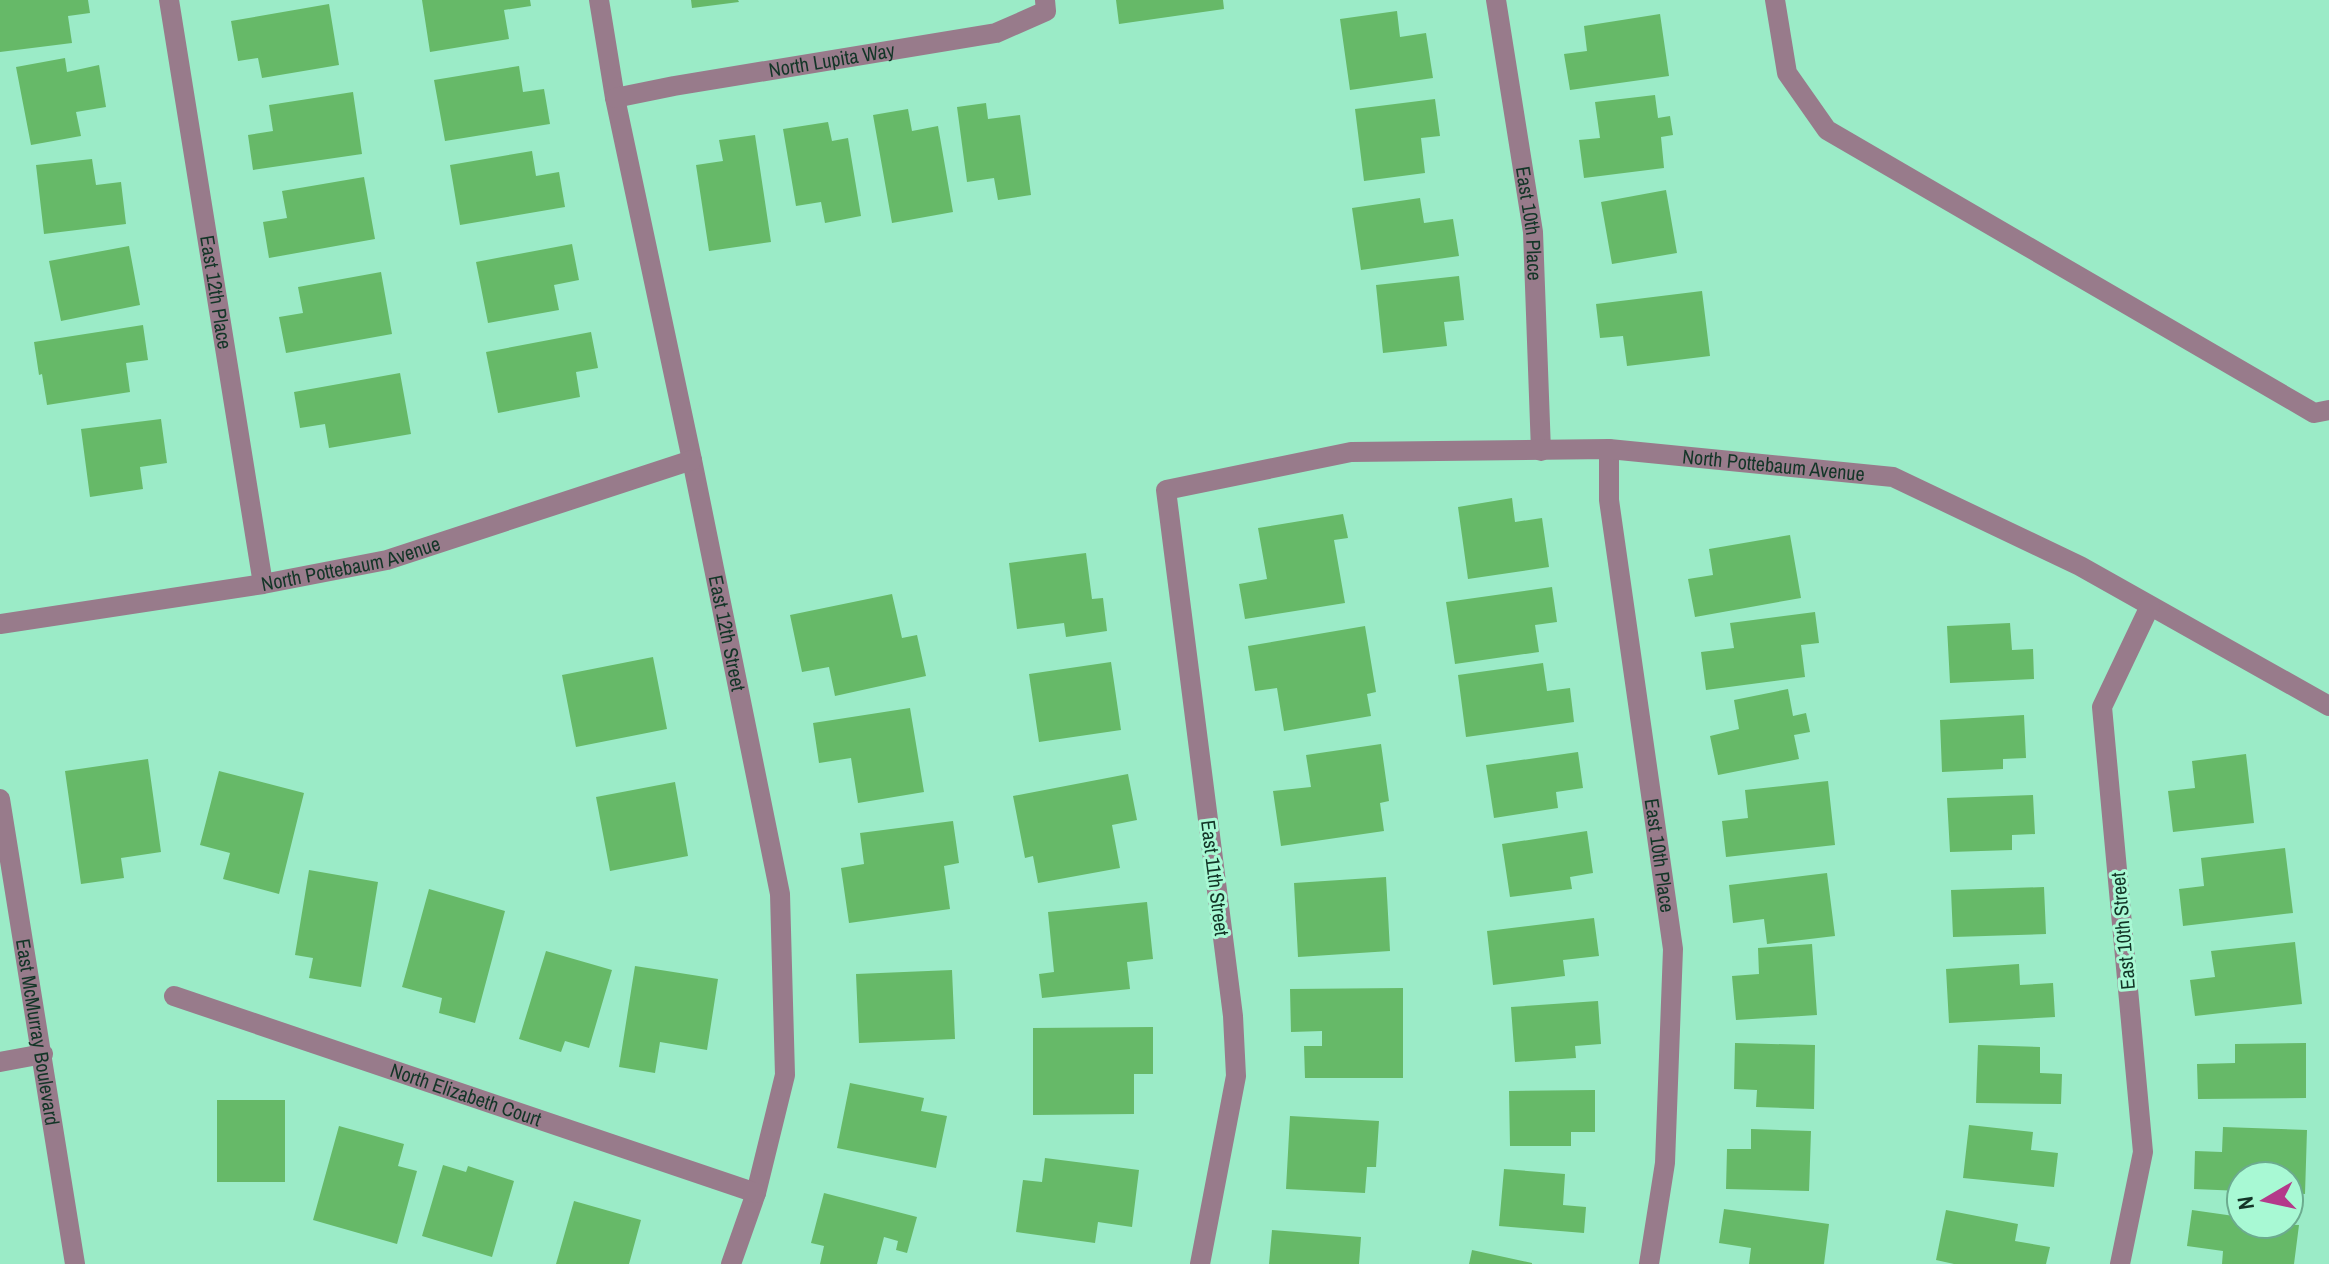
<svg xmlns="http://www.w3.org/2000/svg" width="2329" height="1264" viewBox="0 0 2329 1264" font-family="'Archivo Narrow',sans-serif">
<rect width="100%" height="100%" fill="#9bebc7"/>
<path fill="#66b968" d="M0,0H88L90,13L68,16L72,43L0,52Z
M422,0H530L531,6L504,10L509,39L430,52Z
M691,0H738L739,2L692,8Z
M1116,0H1223L1224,9L1119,24Z
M329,4L339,65L262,78L258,58L238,61L231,21Z
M1397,11L1400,37L1426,33L1433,78L1350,90L1340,19Z
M1660,14L1669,76L1570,90L1564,54L1587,51L1584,26Z
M65,58L67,72L99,65L106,107L76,112L81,136L31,145L16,67Z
M519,66L523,92L544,89L550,124L445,141L434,80Z
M353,92L362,154L253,170L248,135L273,131L269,105Z
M1655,95L1658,118L1670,116L1673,135L1661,137L1664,168L1584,178L1579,140L1600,138L1595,102Z
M1435,99L1440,136L1421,138L1425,173L1364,181L1355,109Z
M986,103L988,119L1020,115L1031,195L998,200L994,178L967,182L957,107Z
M908,109L912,131L938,126L953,212L892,223L873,115Z
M828,122L832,141L848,138L861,216L825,223L821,202L796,206L783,129Z
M755,135L771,242L709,251L696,165L723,161L719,140Z
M532,151L536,176L559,172L565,207L460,225L450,165Z
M92,159L96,185L121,182L126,224L44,234L36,165Z
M364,177L375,239L269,258L263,222L287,218L282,191Z
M1666,190L1677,253L1612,264L1601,202Z
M1420,198L1424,223L1453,219L1459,256L1361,270L1352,208Z
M572,244L579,280L554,285L559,310L488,323L476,262Z
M129,246L140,305L61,321L49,261Z
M381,272L392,334L286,353L279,317L303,313L298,287Z
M1459,276L1464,320L1444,322L1447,346L1383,353L1376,285Z
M1702,291L1710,356L1627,366L1623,336L1600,338L1596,304Z
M143,325L148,360L126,363L130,392L47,405L42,374L39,375L34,342Z
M591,332L598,368L576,372L580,397L498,413L486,352Z
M400,373L411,434L329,448L325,424L300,428L294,392Z
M161,419L167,463L140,467L143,489L90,497L81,429Z
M1512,498L1515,522L1542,518L1549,567L1468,579L1458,507Z
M1343,514L1348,538L1334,540L1345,603L1245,619L1239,584L1267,579L1258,528Z
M1790,535L1801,598L1695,617L1688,579L1713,575L1709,549Z
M1086,553L1092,599L1103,598L1107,631L1066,637L1064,623L1017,629L1009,563Z
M1552,587L1557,622L1535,625L1539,652L1455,664L1446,602Z
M892,594L902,638L917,635L926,676L835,696L829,667L802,672L790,615Z
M1815,612L1819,643L1801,645L1805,677L1706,690L1701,652L1734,648L1730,623Z
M2010,623L2012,650L2033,649L2034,679L1950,683L1947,626Z
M1365,626L1376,692L1367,694L1371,716L1284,731L1277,688L1255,691L1248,646Z
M653,657L667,729L576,747L562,675Z
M1111,662L1121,730L1039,742L1029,674Z
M1543,663L1547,691L1570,688L1574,722L1466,737L1458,675Z
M1788,689L1793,716L1806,713L1810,732L1794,735L1799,759L1718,775L1710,736L1739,729L1734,700Z
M910,708L924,792L858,803L851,758L819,763L813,723Z
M2024,715L2026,758L2003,759V769L1942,772L1940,720Z
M1381,744L1389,801L1380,803L1384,831L1281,846L1273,791L1311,787L1306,755Z
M1578,752L1583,788L1556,792L1558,808L1494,818L1486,765Z
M2246,754L2254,823L2173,832L2168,791L2195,788L2192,761Z
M148,759L161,852L121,858L124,878L81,884L65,771Z
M219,771L304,793L279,894L223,879L230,853L200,845Z
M1128,774L1137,820L1112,825L1120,868L1038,883L1033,856L1025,858L1013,796Z
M1828,781L1835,845L1726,857L1722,821L1748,818L1745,790Z
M675,782L688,856L610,871L596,797Z
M2033,795L2035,834L2012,835V850L1950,852L1947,798Z
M953,821L959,863L944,866L950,909L849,923L841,868L864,864L860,833Z
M1587,831L1593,873L1570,877L1572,889L1510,897L1502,844Z
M2285,848L2293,913L2183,926L2179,889L2204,886L2201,858Z
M309,870L378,882L361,987L309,978L313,958L295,955Z
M1827,873L1835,936L1767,944L1764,919L1733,923L1729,885Z
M1386,877L1390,951L1298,957L1294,883Z
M2044,887L2046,934L1953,937L1951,890Z
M429,889L505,911L475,1023L439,1013L442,998L402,987Z
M1147,902L1153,959L1127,962L1130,989L1042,998L1039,974L1054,972L1048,912Z
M1594,918L1599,956L1563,960L1565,976L1493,985L1487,931Z
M2295,942L2302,1004L2195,1016L2190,980L2215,977L2211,951Z
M1812,944L1817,1015L1736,1020L1732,976L1759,974L1758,948Z
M546,951L612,970L589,1048L565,1041L561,1052L519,1039Z
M2019,964L2020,985L2053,983L2055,1017L1949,1023L1946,969Z
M635,966L718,979L707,1050L660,1042L655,1073L619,1067Z
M952,970L955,1039L859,1043L856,974Z
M1403,988V1078H1305L1304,1046H1322V1031L1291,1032L1290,989Z
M1598,1001L1601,1044L1575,1046L1576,1058L1515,1062L1511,1007Z
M1153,1027V1074H1134V1114L1033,1115V1028Z
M1735,1043L1815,1045L1814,1109L1756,1107L1757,1090L1734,1089Z
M2306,1043V1098L2198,1099L2197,1064L2235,1063V1044Z
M1978,1045L2040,1047V1073L2062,1074L2061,1104L1976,1103Z
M850,1083L924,1098L921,1111L947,1116L936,1168L837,1148Z
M1595,1090V1132H1571V1146H1510L1509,1091Z
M217,1100H285V1182H217Z
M1290,1116L1379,1121L1376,1167H1367L1365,1193L1286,1189Z
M1969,1125L2033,1132L2031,1150L2058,1153L2054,1187L1963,1178Z
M339,1126L404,1144L398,1166L417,1171L397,1244L313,1220Z
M2223,1127L2307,1130L2305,1194L2289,1193V1176H2241V1191L2194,1189L2195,1151L2222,1152Z
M1751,1129L1811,1131L1809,1191L1726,1189L1727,1149H1751Z
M1045,1158L1139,1170L1132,1227L1098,1222L1095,1243L1016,1232L1023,1180L1042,1182Z
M443,1165L466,1172L468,1166L514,1181L492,1257L422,1236Z
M1504,1169L1565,1174L1563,1205L1586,1207L1584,1233L1499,1226Z
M824,1193L917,1217L907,1253L896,1250L898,1241L884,1237L877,1264H820L824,1246L811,1243Z
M574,1201L641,1220L629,1264H556Z
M1724,1209L1829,1224L1824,1264H1749L1751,1248L1719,1243Z
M1946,1210L2018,1224L2015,1241L2050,1247L2046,1264H1954L1936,1260Z
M2192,1210L2241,1217V1224L2299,1225L2294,1264H2222L2223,1251L2187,1246Z
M1272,1230L1361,1237L1359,1264H1269Z
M1472,1250L1532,1263V1264H1469Z"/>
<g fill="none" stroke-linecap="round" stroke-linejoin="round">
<g stroke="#987b8b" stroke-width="20">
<path id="s1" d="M169,0L263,584"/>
<path id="s2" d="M599,0L615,98L692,460L780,894L785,1075L756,1193L731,1264"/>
<path id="s3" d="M1496,0L1533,232L1541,451"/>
<path d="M1775,0L1787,73L1827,130L2314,413L2329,410"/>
<path id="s4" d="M615,98L674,86L996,33L1046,11L1045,0"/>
<path id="s5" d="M1609,449V500L1673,949L1665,1163L1649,1264"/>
<path id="s6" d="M0,624L263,584L387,560L692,460"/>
<path id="s7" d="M0,799L75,1264"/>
<path id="s8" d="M174,996L756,1193"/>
<path d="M0,1062L43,1054"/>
<path id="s9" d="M1200,1264L1236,1076L1233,1016L1166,490L1351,452L1609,449L1893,477L2080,566L2329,706"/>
<path d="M2120,1264L2143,1152L2102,707L2150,606"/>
</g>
</g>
<g text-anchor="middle" stroke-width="6" stroke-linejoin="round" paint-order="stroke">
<g font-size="20" fill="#133527" stroke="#a8f9d4">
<text dy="7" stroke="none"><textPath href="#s4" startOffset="220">North Lupita Way</textPath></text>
<text dy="7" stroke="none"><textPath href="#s3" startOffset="226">East 10th Place</textPath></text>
<text dy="7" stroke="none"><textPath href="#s1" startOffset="296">East 12th Place</textPath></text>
<text dy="7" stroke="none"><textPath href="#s9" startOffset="1394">North Pottebaum Avenue</textPath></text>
<text dy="7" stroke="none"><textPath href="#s6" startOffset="356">North Pottebaum Avenue</textPath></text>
<text dy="7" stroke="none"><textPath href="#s2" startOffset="646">East 12th Street</textPath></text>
<text dy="7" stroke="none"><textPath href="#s5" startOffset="410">East 10th Place</textPath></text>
<text transform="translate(1215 878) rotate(83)" y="7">East 11th Street</text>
<text transform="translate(2123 931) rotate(-95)" y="7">East 10th Street</text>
<text dy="7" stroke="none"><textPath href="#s7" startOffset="236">East McMurray Boulevard</textPath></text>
<text dy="7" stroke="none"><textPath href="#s8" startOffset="308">North Elizabeth Court</textPath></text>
</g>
</g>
<g transform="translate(2265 1200) rotate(261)"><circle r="38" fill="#a8f9d4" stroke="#6cab8f" stroke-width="2"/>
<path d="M0-6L14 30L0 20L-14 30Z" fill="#b4398a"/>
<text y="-12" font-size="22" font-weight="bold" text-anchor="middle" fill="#133527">N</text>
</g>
</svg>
